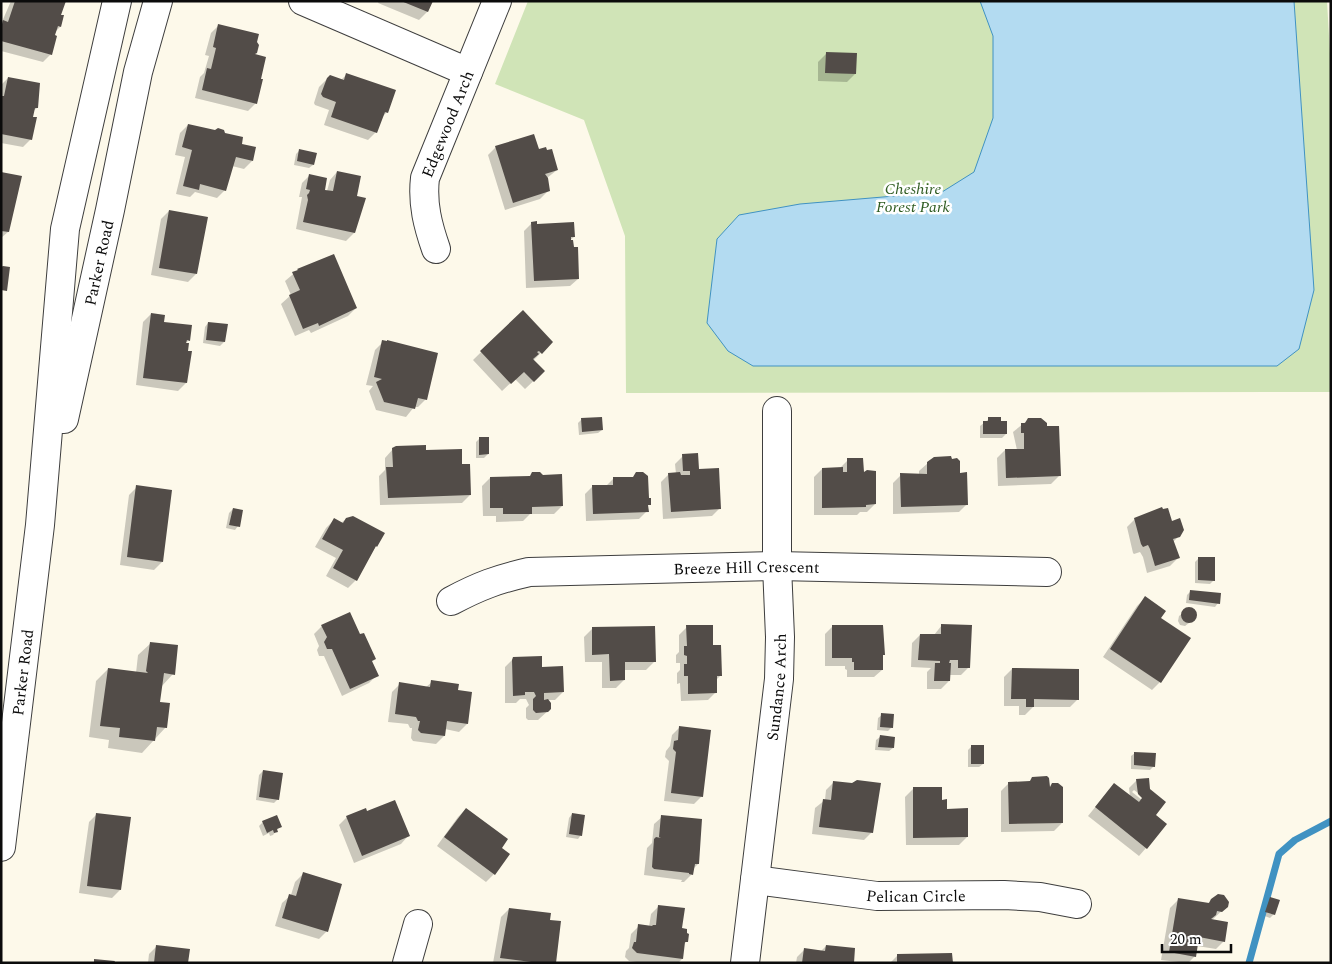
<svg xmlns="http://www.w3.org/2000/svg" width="1332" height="964" viewBox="0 0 1332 964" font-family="Spectral,serif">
<rect width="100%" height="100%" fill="#fdf9ea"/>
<path fill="#d0e4b7" d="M528,1H1327L1331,71V392L626,393L625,236L584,120L495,84Z"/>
<path fill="#b3dbf1" stroke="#4092c2" d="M980,1H1294L1314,290L1299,349L1277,366H753L728,351L707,323L717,239L739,215L800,204L942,192L974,172L993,118V36Z"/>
<path fill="#0003" fill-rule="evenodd" d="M11,1H64L60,15V27L55,32L51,54L43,62L1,51V24Z
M379,1H431L427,12L419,20L378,3Z
M219,25L253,55L256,103L248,111L195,98L200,77L204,73L209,56L205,55L211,33Z
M826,54L855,74L847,82L818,81V62Z
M347,74L387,112L381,118L376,132L368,140L324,125L329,110L315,105L314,103L319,87L327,79L341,80Z
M8,78L37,108L33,111L32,118L31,139L23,147L1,143V85Z
M188,125L224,134L240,145L252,161L244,169L232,166L225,190L217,198L195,192L190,197L176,194L185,157L175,155L180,133Z
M496,147L538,150L557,170L547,178L548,191L540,199L505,210L488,155Z
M300,150L313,165L309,168L294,165L296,154Z
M337,172L355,197L354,233L346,241L296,229L302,197H299L302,183L310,175L323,190L327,191L330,180Z
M1,173L8,232L1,238Z
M169,211L196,274L188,282L151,275L161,219Z
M532,223L574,237L569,241L578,279L570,286L526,288L524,231Z
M333,256L356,308L348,316L311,333L309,330L295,336L281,304L291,295L285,281L298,270Z
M522,312L551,342L533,361L544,371L525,389L515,379L502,391L473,360Z
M151,314L189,340L185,344L186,383L178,391L136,385L143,322Z
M208,323L224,342L220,346L203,343L205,327Z
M383,342L426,399L418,407H414L406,417L376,410L369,391L373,386L366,385L375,350Z
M582,419L602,430L598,433L579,435L578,423Z
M989,419L1006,434L1002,438H980V426Z
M1029,419L1059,476L1051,484L998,486L997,458L1005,450H1017L1013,432Z
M479,439L488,454L484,458H476V442Z
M393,449L425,451L460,465L470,495L462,503L380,505L379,476L385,470V458Z
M683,456L720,508L712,516L663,519L661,482L669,474H676L675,464Z
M848,460L862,474L875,504L867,512H860L857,515H814V477L822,469L840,468Z
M928,463L959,474L967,504L959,512L893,514V483L901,475H919V471Z
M490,478L562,506L554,514H530L523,521L496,522V516H483L482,486Z
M613,479L650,504L647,506V511L639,519L586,521L585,494L593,486H606Z
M137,487L162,562L154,570L120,565L129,495Z
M233,509L238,526L235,530L226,528L229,513Z
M346,519L383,534L356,580L348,588L326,576L336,558L315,547L326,528L334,520L341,523Z
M1135,519L1171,522L1179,536L1173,542L1178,558L1170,566L1147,573L1143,557L1140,552L1134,554L1133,553L1127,527Z
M1199,558L1214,580L1210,584L1195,583V562Z
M1191,591L1218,603L1215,607L1186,603L1187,595Z
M1145,598L1159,618L1160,682L1152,690L1103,657L1137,606Z
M1188,609L1192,610L1195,615L1193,620L1185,626L1180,625L1178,621L1179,616Z
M942,625L969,667L961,675H949V681L941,689H927V672L931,668L911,667L912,643L920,635H934Z
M322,626L371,662L377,675L369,683L342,696L324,656H319L317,650L319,646L314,634Z
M833,626L882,656V670L874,677H847V670L845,669V666H825V634Z
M687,627L712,647L721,675L716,680V692L708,700L681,701L680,683L677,684V673L680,670V663H676V655L679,652V635Z
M592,629L654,662L646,670H624V680L616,688H602V662H585L584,637Z
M151,643L173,674L161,687L159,703L166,727L142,753L108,748L109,740L89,737L96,681L108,669L136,673L138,655Z
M513,659L541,668L563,692L555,700H547L550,709L538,720H528L526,718V708L529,705L526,699H520L516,703H505V667Z
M1012,669L1078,699L1070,707H1033L1025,715H1019V706H1004V677Z
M432,682L457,691L471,693L467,724L459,732L445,729L444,736L436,744L413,741L411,738L412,728H410L408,724L388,722L392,692L400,684L426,687Z
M882,715L892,727L888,731L877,730L878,718Z
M680,727L702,796L694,804L664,801L669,761L665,757L666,751L670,746L672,735Z
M880,737L893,748L889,751L875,750L876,740Z
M972,746L983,764L979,767H968V750Z
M1135,753L1154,766L1150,770L1131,769V756Z
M263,771L278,799L274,803L256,800L259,775Z
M1033,778L1048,789L1062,823L1054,831L1001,832V791L1009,783H1028Z
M1137,780L1154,816L1146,848L1139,856L1088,816L1114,784L1130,797L1129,788ZM1134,790L1142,796V800L1132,792Z
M834,782L852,785L872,832L864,840L812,834L815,808L825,800L826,790Z
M913,789L940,801L967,837L959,845H906L905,797Z
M466,809L500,848L494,874L486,882L437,846L458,817Z
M367,813L408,836L401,844L354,863L339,825L347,817Z
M97,814L120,890L112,898L79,893L89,822Z
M572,814L581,835L578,839L566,837L569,818Z
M662,817L698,864L693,869L692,874L684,882H681L682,880L644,875L647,848L652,843L654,824Z
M263,822L280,826L273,835L270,836L269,833L263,836L259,826Z
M303,874L327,931L319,939L275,926L282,903L291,895L295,882Z
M1271,898L1274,914L1270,918L1262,915L1267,902Z
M1178,900L1207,904L1212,900L1226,907L1212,920L1224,941L1216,949L1197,946L1195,956L1188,963L1161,960L1170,908Z
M659,906L681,930L687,941L684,944L682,959L678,963H643L629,961L625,957L626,951L629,948L631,934L639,926L649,927L651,914Z
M509,909L548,921L555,963H493L501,917Z
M157,946L187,963H148L149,954Z
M826,946L853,963H796L797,957L804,950L821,951Z
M898,955L951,963H890Z"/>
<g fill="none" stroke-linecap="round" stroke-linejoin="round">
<path stroke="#4092c2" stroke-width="7" d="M1249,963L1279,854L1295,840L1331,821"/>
</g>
<path fill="#524c48" d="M15,1H66L61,15H64L61,27L58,26L55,35L57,36L52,55L1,41V28L3,20L8,22Z
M401,1H433L428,12Z
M218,24L259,34L257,42L259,45L257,53L255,54L266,57L261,79H263L257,104L202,90L207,68L211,69L216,48L213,47Z
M826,52L857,53L856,74L825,73Z
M346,73L396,90L388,113L385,112L377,133L331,117L336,102L323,97L321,94L327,78L330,75L344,80Z
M8,77L40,83L38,108H35L33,117H37L32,140L1,134V96H4Z
M188,124L215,130L218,128L224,130L225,133L243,137L242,144L256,147L253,161L236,157L226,191L200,184L199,190L183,186L192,150L182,147Z
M534,134L539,149L546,147L547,150L552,149L558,170L545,174L548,178L550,191L513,203L495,146Z
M299,149L317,153L314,165L297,161Z
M337,171L361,176L357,196L366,198L355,233L303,222L308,200L307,195L309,193L310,190L306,189L309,174L327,178L325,190L333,191Z
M1,172L22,176L9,232L1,231Z
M169,210L208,217L197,274L159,268Z
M537,221V224L574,222L575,237H571V240H573L574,247H578L579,279L534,281L531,222Z
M334,254L357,308L319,326L318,323L303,329L289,295L300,290L292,272L298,270L297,269Z
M3,266L10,267L7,291L1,290V267Z
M523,310L553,342L542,354L539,351L537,352L539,354L533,359L545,371L534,382L524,372L511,384L480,351Z
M151,313L165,315L164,322L192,325L190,341L187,340L186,343H189L188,351H192L187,383L143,378Z
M208,322L228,324L225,342L206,340Z
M382,340L387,341V340L438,353L427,400L418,398L415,409L384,402L376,382L382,379L374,377Z
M602,417L603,430L582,432L581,418Z
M988,417H1001V421H1007V434H983V421H988Z
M1028,418H1041L1047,423V426H1059L1061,476L1006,478L1005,449H1024V433H1021V423H1025Z
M479,437H489V454L479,455Z
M426,445V450L462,449V464H470L471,495L388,498L386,467H393L392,448L396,446Z
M698,453L699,469L719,468L721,509L671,512L668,473L680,472L681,475H690V471H683L682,454Z
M951,456L952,459L957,458L960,461V473L967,472L968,505L901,507L900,473L927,474V462L934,457Z
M847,458H863L864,472L867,470L876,471V504L866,505V507L822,508V468L843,467V472H847Z
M532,472H540L543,475L562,474L563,506L532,507V514H503V508H490V477L530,476Z
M636,472H643L648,476L649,498H651V505H648L649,512L593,514L592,485H613V477H633Z
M136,485L172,490L163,562L127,557Z
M1162,507L1163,509L1168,508L1172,521L1180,518L1184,530L1180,537L1173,539L1180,558L1155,566L1150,549L1148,545L1143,547L1141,544L1134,518Z
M233,508L243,510L240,527L229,525Z
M353,516L385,533L377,547L376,546L357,581L333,568L343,550L322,539L334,518L343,523L346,518Z
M1198,557H1215V581L1198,580Z
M1190,590L1221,593L1220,604L1189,600Z
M1145,596L1166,611L1161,618L1191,638L1161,683L1110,649Z
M1181 615a8 8 0 1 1 16 0a8 8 0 1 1-16 0Z
M350,612L360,634L364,633L376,659L372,661L379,676L350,689L332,649H327L324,642L327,637L321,625Z
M941,624L972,625L970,668H958V660H950L949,663H951L950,681H934L935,663H940V661L918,660L920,634H941Z
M686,625H713V645H721L722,676H717V693L688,694V676H684V664H687V656L684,655V646H687Z
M832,625H883L885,655H883V670H854V662H852V658H832Z
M655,626L656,662H625V680L610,681L609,654L592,655V627Z
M150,642L178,645L175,675L164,673L160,702L170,703L167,728L157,727L155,741L119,737L120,728L100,726L108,668L148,673L146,671Z
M542,656V667L563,666L564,692L544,693V700L548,699L551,703V709L548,712L536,713L533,710V699L536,696L534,692H525V695L513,696L512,660L513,657Z
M1012,668L1079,669V700L1034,699V707H1026V699H1011Z
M431,680L459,684L458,690L472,692L468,724L447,721L445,736L421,733L418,730L420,721H418L416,717L395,714L399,682L430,687Z
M881,713L894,714L893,728L880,727Z
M679,726L711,730L703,797L671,793L676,752L673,749L674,741L678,740Z
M880,735L895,737L894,748L878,747Z
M971,745H984V764H971Z
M1134,752L1156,753L1155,767L1134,765Z
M263,770L283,773L279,800L259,797Z
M1047,776L1049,778L1050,787L1052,783H1058L1063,787V823L1009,824L1008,782L1030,781L1032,777Z
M1149,778L1150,789L1166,802L1156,815L1167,824L1147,849L1095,807L1114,783L1139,802L1142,798L1138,794L1136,779Z
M857,780L881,783L873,833L819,827L823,799L831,800L833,781L852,783Z
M913,787H942V800L947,799V809L968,808V837L913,838Z
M395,800L410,836L362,856L346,816L366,808L367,811Z
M466,808L508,839L502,848L510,854L495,875L444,837Z
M96,813L131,817L121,890L87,886Z
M572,813L585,815L582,836L569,834Z
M277,815L282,827L277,829L278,832L274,833L273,830L267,833L262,821Z
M661,815L702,819L699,864H695L693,875L689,874V873L654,869L652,867L654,839L656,837L661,838L659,837Z
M303,872L342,884L328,932L282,918L289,894L296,896Z
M1218,894L1224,895L1229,902L1228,907L1222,912L1217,911L1216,915L1211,919L1228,922L1225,942L1199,937L1196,957L1169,952L1178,898L1209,903L1211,899Z
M1270,897L1280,900L1275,915L1265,912Z
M658,905L685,908L682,928L687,929V933L689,934L688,942H685L683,959L637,953L632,948L634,942H636L638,924L652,926L653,925H656Z
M509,908L551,913L550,920L561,921L556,963H539L500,958Z
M156,945L190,949L188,963H154Z
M826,945L855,948L854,963H802L804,948L825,951Z
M952,953L953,963H897V954Z
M94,959L115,961L114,963H94Z"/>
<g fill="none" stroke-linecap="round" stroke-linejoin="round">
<defs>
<g id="minor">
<path d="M303,1L468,72"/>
<path id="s1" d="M436,249C428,226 422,204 425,178L497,1"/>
<path id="s2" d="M64,419L110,210L138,72L158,1"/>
<path id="s3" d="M451,601C479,586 498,579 529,572L777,566L1047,572"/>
<path id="s4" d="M1,847L40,525L65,229L117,1"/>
<path id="s5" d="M755,880L877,896L1004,895L1040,897L1077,904"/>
<path d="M407,963L418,924"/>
<path id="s6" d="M745,963L779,679L780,637L777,566V411"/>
</g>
</defs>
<use href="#minor" stroke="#3e3e3e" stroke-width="30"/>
<use href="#minor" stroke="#fff" stroke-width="28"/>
</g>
<g text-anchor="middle" stroke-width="5" stroke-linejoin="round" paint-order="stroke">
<g font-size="16" fill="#0b0b0b" stroke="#fff">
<text dy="6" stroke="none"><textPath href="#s1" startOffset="131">Edgewood Arch</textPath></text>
<text dy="6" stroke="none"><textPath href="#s2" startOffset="160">Parker Road</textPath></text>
<text dy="6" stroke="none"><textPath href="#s3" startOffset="301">Breeze Hill Crescent</textPath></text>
<text dy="6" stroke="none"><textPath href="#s4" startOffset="176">Parker Road</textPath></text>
<text dy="6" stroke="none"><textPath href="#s6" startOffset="278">Sundance Arch</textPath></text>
<text dy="6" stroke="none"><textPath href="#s5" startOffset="162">Pelican Circle</textPath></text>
</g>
<g font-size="16" font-style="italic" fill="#2f5c21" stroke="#fff">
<text x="913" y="194">Cheshire<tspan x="913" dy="18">Forest Park</tspan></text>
</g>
</g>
<rect width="1332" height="964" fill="none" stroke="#0b0b0b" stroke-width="5"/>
<path d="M1162 944v8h69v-8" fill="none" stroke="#0b0b0b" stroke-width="2.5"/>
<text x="1170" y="944" font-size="15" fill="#0b0b0b" stroke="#ffffff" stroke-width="4" paint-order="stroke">20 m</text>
</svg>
